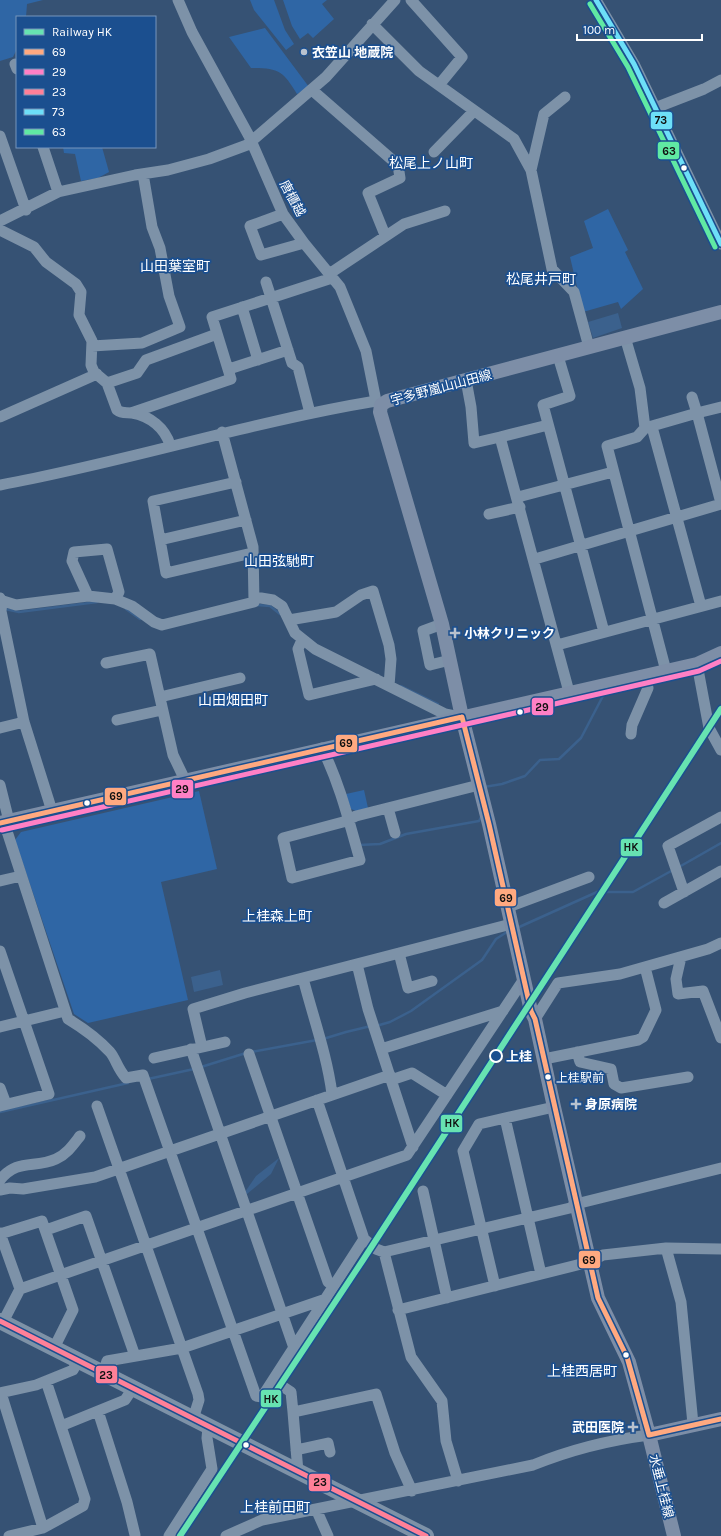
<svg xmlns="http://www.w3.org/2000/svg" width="721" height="1536" viewBox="0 0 721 1536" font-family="Karla,'Noto Sans JP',sans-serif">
<rect width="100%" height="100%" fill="#365274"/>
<path fill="#2f66a5" d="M0,0H43L27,4L26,17H17V49L13,57L0,61Z
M250,0H274L285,30L294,44L286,50L254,10Z
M283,0H327L322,4L334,19L313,38L308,33L300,39L292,26Z
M265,28L309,87L297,94C283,71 279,68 251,68L229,37Z
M63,147H102L109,172L98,178L81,181L75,154L64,153Z
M608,209L628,250L625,252L643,289L621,309L618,302L583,312L570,257L593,248L584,221Z
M364,790L368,808L356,811L351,809L346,794Z
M199,791L217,869L161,882L188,1000L88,1023L74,1014L15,840L21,832Z"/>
<path fill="#3b618d" d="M618,313L622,328L593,338L588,322Z
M220,970L223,985L194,992L191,977Z
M279,1158L271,1174L247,1194L245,1192L256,1176Z"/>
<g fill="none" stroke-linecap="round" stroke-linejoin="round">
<path stroke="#3b618d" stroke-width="2.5" d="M257,605L270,606L280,614
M5,609L19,612L97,602
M126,609L140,619
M701,672L721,663
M651,683L696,673
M401,686L438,704
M485,721L644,685
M484,787L502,784L525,776L540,760L559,759L581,738L604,694
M359,845L380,844L406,834L479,821L481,817
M679,867L721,843
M517,928L597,892H633L673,870
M376,1026L390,1022L411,1011L482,960L496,939L507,932
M323,1039L346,1032L371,1026
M251,1052L317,1040
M201,1067L246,1053
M148,1079L194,1069
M0,1112L128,1083"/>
<path stroke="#7d92a8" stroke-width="11" d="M178,0L192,32L249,136L283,214L304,243L340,287L366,351L376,401L381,405
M411,0L462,57L439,85
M596,0L634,64L721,244
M372,24L419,71L514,139L531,170L552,269L574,292L589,347
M15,64L17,69
M312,90L398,165L400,178L368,193L385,235
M655,108L704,89L721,80
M0,136L26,210
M43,147L58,192
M434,152L474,111
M531,170L544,114L565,97
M283,214L250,226L261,255L304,243
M0,221L58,192L135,175L168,170L209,159L247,145L326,77L395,0
M0,230L34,247L46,262L76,284L81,292L79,315L92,341L91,365L94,372L107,383L117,410C122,414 127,412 132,413C150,416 165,428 170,445
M329,274L404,224L445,211
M266,282L292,363L298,367L310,413
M242,307L258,360
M625,337L640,388L645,428
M92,346L142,343L180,327L169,296L160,248L152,227L143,174
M558,356L570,396L543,405L604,632
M229,369L288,350
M466,380L471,407L474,443L500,437
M107,383L137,373L146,360L217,334
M692,397L697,413L721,407
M131,413L231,379L212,317L332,278
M0,417L97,374
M548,425L500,437L569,692
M652,427L701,606
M236,482L153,501L166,573L252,553
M0,485C126,462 249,422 376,401
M518,497L613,472
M489,514L520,507
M160,540L246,520
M535,559L721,504
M88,596L72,561L74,552L107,549L119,592L115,599
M255,597L273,600L282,606L295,633L315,649L445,714L460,717
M0,598L2,601L1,611L24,722L52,811
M0,600L16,605L88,596L115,599L132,606L154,622L162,625L254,602L253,547L222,432
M289,620L336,612L361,595L373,591L389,645L391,659L389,686
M442,624L423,631L430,665L450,660
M302,640L298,649L309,695L376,679
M557,645L721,601
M106,663L150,654L173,755L185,780
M697,664L709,728L721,750
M666,671L607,446L637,437L645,428L697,413L721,503
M160,697L240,678
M117,720L162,710
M0,728L24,722
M631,734L632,725L648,688L645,675
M322,748C340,784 349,822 360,860L292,878L283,838L343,822L356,816L479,785
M0,785L9,821
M388,808L395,833
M4,822L68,1019C83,1028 98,1039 110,1052C116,1059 117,1068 126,1078L143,1075L256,1396L262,1397L364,1239
M0,881L21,876
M684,892L668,846L721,817
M664,903L721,871
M508,907L589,877
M0,951L49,1094L0,1106
M399,953L408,988L432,981
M681,957L676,979L678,994L703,991L721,1038
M357,964L368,1009L413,1147
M303,978C313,1017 327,1055 332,1094
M535,1019L558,983L620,974L708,949L721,943
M0,1027L65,1011
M202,1047L193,1009L245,993L511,924
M191,1049L294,1348
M381,1049L503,1011
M577,1052L580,1062L611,1069L614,1084L621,1088L688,1077
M249,1054L328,1282L334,1285
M154,1058L225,1042
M544,1059L638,1040L643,1037L656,1010L645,967
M391,1080L412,1073L447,1095
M0,1088L6,1104
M317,1100L364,1239L376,1249L384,1252L570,1208L576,1204L721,1168
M97,1106L198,1394L199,1400L193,1419
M505,1118L541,1274
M0,1180C18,1158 34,1169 56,1159C67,1154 73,1145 80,1136
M0,1190L10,1188L23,1189L95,1177L390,1075
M423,1191L447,1298
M46,1230L86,1216L135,1356
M0,1233L20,1289L3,1322
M0,1234L42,1221L73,1310L54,1348
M666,1248L681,1302L693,1424
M384,1252L411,1357L442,1401L446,1441L458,1481
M495,1286L463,1151L479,1124L554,1107
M20,1289L407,1155L524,979
M398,1310L589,1262L603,1255L666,1248L721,1249
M103,1373L107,1361L182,1348L326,1299
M273,1380L291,1392L293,1412
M0,1393L36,1385L73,1370L78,1361
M1,1393L43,1528
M98,1411L127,1502L135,1535
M61,1426L125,1400L133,1388
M296,1450L328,1443L330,1452
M298,1472L293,1412L376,1394L395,1453L412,1491
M316,1509L328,1536
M9,1536L43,1528L83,1506L85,1499L46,1381
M169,1536L212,1469L207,1438L208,1427
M226,1536L262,1520L533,1465C570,1450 610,1440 649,1435"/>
<path stroke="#7d8ea7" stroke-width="14" d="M0,823L697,664L721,653
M649,1435L721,1419
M674,1536L649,1435L629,1362L598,1298L554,1107L535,1019L531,1011L489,824L462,717L442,624L380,412L381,405L387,401L721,312"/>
<path stroke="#7e92a7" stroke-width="16" d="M0,1321L426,1536"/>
<defs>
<path id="bus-1" d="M462,717L489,824L531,1011L535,1019L598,1298L627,1357L649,1435
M0,823L462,717
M649,1435L721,1419"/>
<path id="bus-2" d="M2,830L699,671L721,661"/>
<path id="bus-3" d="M0,1321L426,1536"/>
<path id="bus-4" d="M596,0L634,64L721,244"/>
<path id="bus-5" d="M590,4L628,67L715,247"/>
</defs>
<use href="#bus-1" stroke="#1b4f8f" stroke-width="8"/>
<use href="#bus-2" stroke="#1b4f8f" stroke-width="8"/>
<use href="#bus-3" stroke="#1b4f8f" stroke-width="8"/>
<use href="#bus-4" stroke="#1b4f8f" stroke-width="8"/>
<use href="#bus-5" stroke="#1b4f8f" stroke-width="8"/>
<use href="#bus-1" stroke="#ffa980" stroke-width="5"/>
<use href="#bus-2" stroke="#ff80c5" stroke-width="5"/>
<use href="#bus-3" stroke="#ff8098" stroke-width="5"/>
<use href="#bus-4" stroke="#6ddff8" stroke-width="5"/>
<use href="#bus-5" stroke="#60e9a3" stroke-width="5"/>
<defs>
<path id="rail-1" d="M180,1536L363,1260L721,709"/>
</defs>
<use href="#rail-1" stroke="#1b4f8f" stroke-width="9"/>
<use href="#rail-1" stroke="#67e3b1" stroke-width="6"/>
</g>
<g fill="#b9c2ce" stroke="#1b4f8f" stroke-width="1.5">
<circle cx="304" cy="52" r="4"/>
<path d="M453 627h4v4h4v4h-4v4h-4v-4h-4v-4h4z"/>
<path d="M574 1098h4v4h4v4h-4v4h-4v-4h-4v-4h4z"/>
<path d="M631 1421h4v4h4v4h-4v4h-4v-4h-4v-4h4z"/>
</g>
<g fill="#fff" stroke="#1b4f8f" stroke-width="1.5">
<circle cx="684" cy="168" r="3.5"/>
<circle cx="520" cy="712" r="3.5"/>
<circle cx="87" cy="803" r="3.5"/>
<circle cx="548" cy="1077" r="3.5"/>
<circle cx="626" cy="1355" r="3.5"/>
<circle cx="246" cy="1445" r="3.5"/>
</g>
<circle fill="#1b4f8f" stroke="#fff" stroke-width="2" cx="496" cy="1056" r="6"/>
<g text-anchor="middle" stroke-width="3.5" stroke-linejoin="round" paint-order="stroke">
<g font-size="12" fill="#fff" stroke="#1b4f8f" text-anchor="start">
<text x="556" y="1082">上桂駅前</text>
</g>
<g font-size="13" font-weight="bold" fill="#fff" stroke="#1b4f8f" text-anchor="start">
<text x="312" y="57">衣笠山 地蔵院</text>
<text x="464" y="638">小林クリニック</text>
<text x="585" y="1109">身原病院</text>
<text x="624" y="1432" text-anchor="end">武田医院</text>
</g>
<g font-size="13" fill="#fff" stroke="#1b4f8f">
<text transform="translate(293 198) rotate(62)" y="5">唐櫃越</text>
<text transform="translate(441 387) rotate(-15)" y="5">宇多野嵐山山田線</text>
<text transform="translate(662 1486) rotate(76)" y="5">水垂上桂線</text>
</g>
<g font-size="13" font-weight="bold" fill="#fff" stroke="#1b4f8f" text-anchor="start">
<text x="506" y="1061">上桂</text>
</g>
<g font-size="14" fill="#fff" stroke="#1b4f8f">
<text x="431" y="168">松尾上ノ山町</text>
<text x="175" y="271">山田葉室町</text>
<text x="541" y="284">松尾井戸町</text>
<text x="279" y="566">山田弦馳町</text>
<text x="233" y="705">山田畑田町</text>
<text x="277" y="921">上桂森上町</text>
<text x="582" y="1376">上桂西居町</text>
<text x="275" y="1512">上桂前田町</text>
</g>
</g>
<g stroke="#1b4f8f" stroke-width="1.5">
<rect x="650" y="111" width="23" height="19" rx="4" fill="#6ddff8"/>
<rect x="657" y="141" width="23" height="19" rx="4" fill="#60e9a3"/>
<rect x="531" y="697" width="23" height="19" rx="4" fill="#ff80c5"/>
<rect x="335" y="734" width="23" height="19" rx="4" fill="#ffa980"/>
<rect x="171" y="779" width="23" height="20" rx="4" fill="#ff80c5"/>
<rect x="104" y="787" width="23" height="19" rx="4" fill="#ffa980"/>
<rect x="620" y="838" width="23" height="19" rx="4" fill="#67e3b1"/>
<rect x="494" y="888" width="23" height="19" rx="4" fill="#ffa980"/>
<rect x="440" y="1114" width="23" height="19" rx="4" fill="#67e3b1"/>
<rect x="578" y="1250" width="23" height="19" rx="4" fill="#ffa980"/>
<rect x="95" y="1365" width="23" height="19" rx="4" fill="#ff8098"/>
<rect x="260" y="1389" width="22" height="19" rx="4" fill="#67e3b1"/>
<rect x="308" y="1473" width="23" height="19" rx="4" fill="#ff8098"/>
</g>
<g font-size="11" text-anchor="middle" font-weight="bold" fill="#111">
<text x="661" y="124">73</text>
<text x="669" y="155">63</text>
<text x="542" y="711">29</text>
<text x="346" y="747">69</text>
<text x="182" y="793">29</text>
<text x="116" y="800">69</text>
<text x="631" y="851">HK</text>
<text x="506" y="902">69</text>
<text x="452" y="1127">HK</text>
<text x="589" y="1264">69</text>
<text x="106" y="1379">23</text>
<text x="271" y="1403">HK</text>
<text x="320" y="1486">23</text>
</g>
<rect x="16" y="16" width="140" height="132" fill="#1b4f8f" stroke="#7695bc"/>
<rect x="24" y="29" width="20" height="6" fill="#67e3b1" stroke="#7695bc"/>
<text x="52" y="36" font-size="12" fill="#ffffff">Railway HK</text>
<rect x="24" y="49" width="20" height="6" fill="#ffa980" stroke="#7695bc"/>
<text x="52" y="56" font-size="12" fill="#ffffff">69</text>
<rect x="24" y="69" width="20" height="6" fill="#ff80c5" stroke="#7695bc"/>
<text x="52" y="76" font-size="12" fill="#ffffff">29</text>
<rect x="24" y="89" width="20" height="6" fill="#ff8098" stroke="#7695bc"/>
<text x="52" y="96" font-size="12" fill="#ffffff">23</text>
<rect x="24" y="109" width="20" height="6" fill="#6ddff8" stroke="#7695bc"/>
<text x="52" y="116" font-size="12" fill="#ffffff">73</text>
<rect x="24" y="129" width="20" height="6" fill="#60e9a3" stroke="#7695bc"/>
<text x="52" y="136" font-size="12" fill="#ffffff">63</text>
<path d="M577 34v6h125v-6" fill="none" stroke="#ffffff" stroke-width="2"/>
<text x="583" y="34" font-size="12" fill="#ffffff" stroke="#1b4f8f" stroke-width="3" paint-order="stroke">100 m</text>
</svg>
